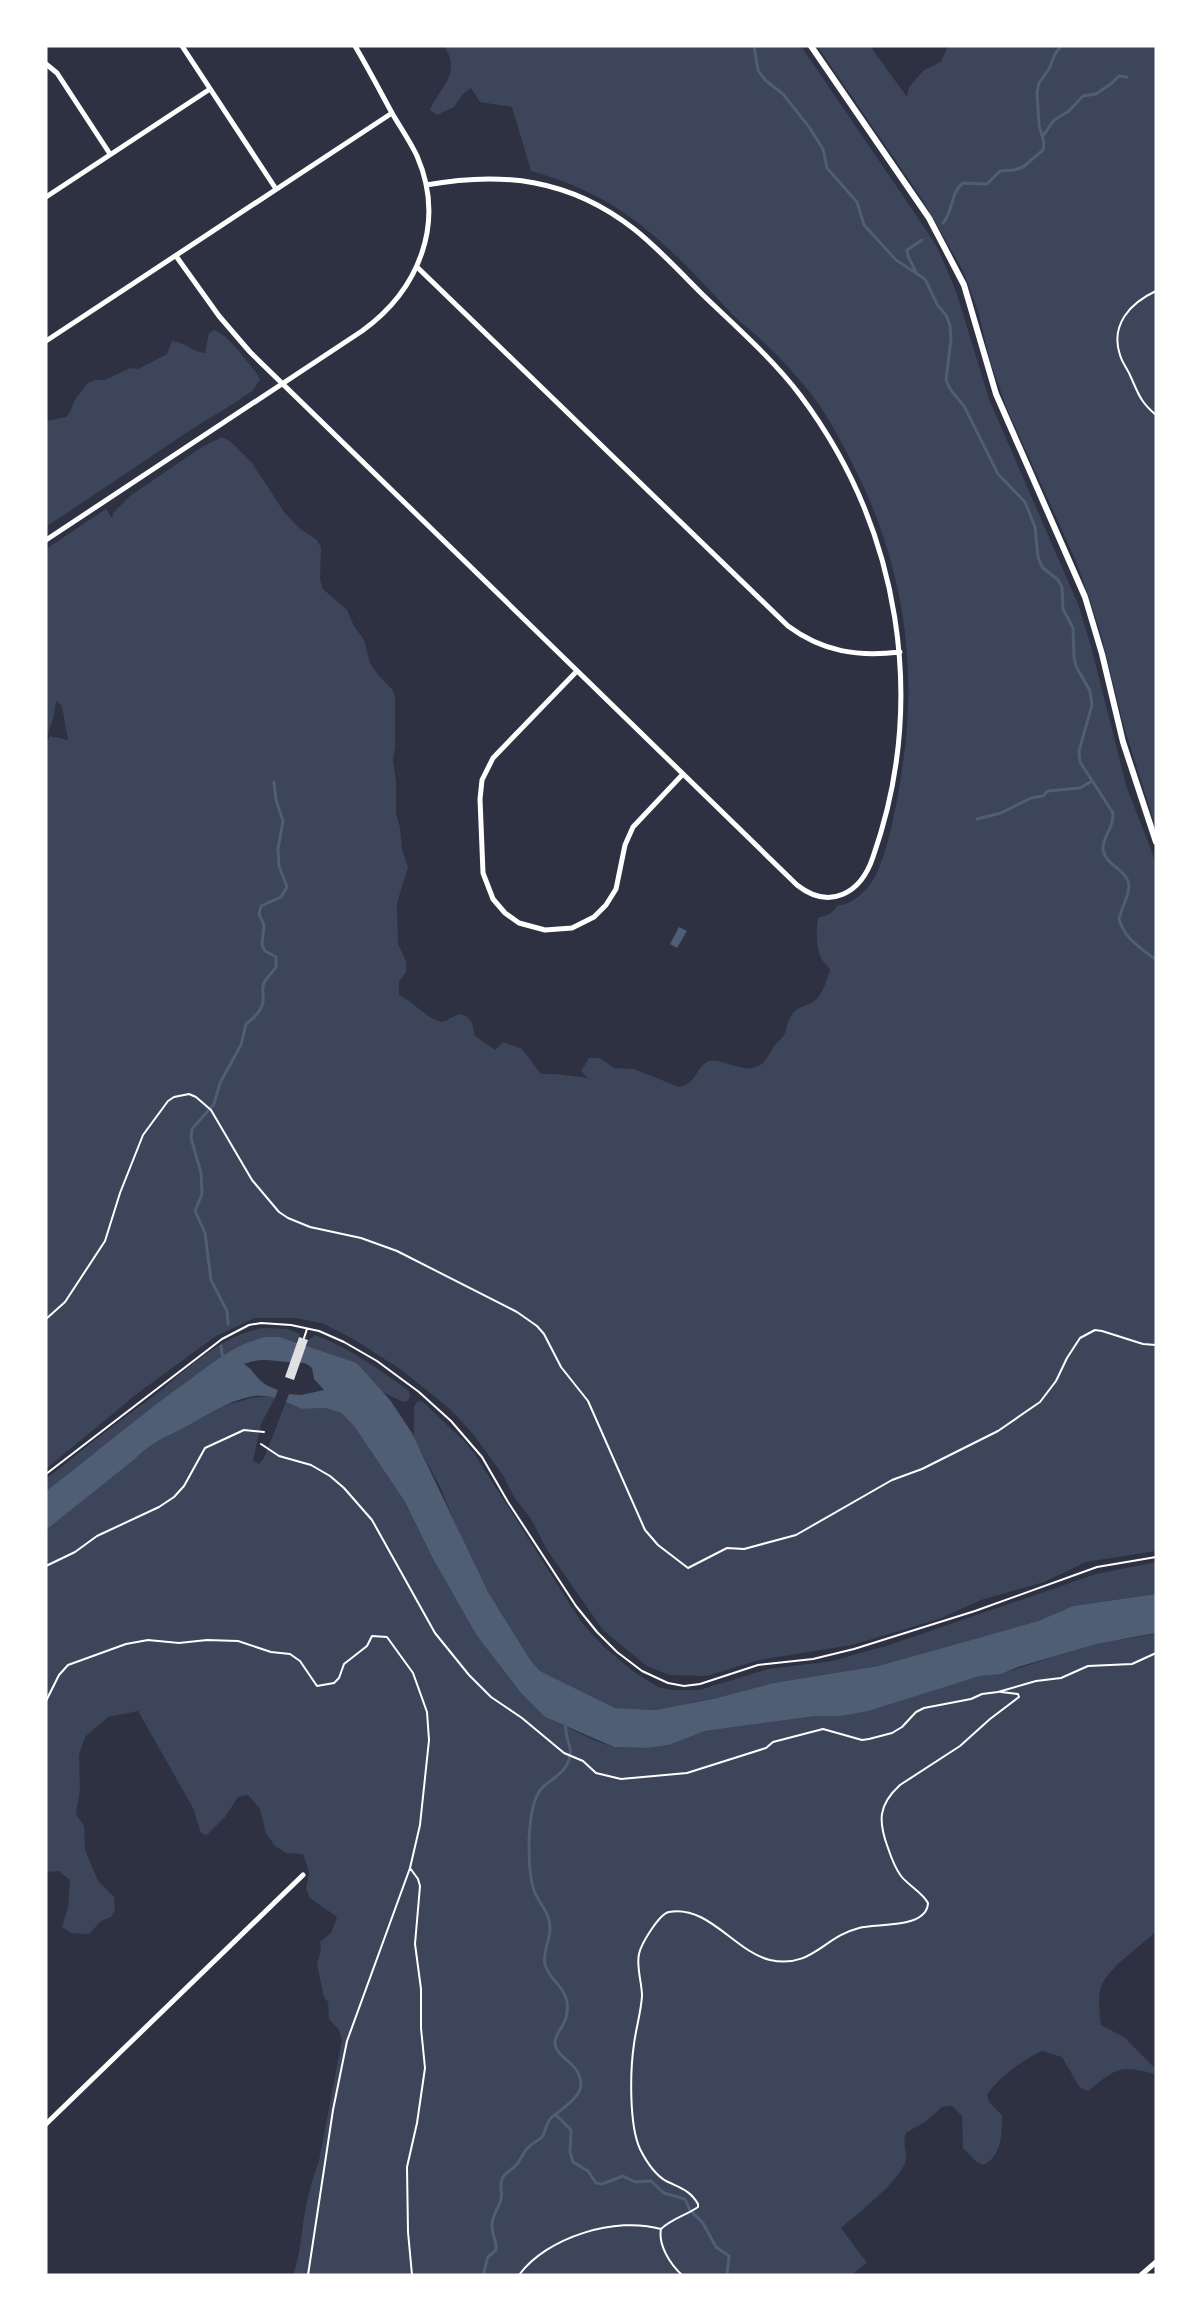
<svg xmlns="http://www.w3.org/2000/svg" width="1202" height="2321" viewBox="0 0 1202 2321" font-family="'Exo 2',sans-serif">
<rect width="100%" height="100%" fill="#2d3142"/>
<path fill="#3c4559" d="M444,46H801L918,218L937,247L956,291L989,399L1078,604L1091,646L1126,785L1156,863V1551L1086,1562L1044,1582L981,1600L939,1619L852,1645L759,1660L707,1676L669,1675L647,1666L603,1630L547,1550L531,1519L514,1497L503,1475L473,1434L452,1411L403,1371L355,1340L324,1324L297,1318H255L216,1336L138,1393L46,1469V744L50,736L68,740L62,706L56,701L53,719L46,739V549L106,509L112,518L113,513L130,496L202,447L222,437L231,442L252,463L284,512L299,528L317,540L321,548L320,580L323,589L347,610L354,626L364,640L370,663L378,675L392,689L395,697V747L393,760L396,781V814L400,827L402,849L408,867L397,903L398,944L406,961V972L399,982V995C413,1001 425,1017 438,1021C448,1025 456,1009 466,1016C475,1022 472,1029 475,1036L495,1050L503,1042L522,1049L541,1074H555L588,1078L581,1071L589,1058H600L614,1068L634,1069L679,1087C697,1083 695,1069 707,1062C717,1056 739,1071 752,1068C766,1066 768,1054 775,1045C778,1041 783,1038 785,1033C787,1026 788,1018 794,1012C800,1006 807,1006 814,1001C823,995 826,981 830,971C829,964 823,964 821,958C816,946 816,931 818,918C822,916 828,916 831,913C834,911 835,908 837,906C840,904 843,905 846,904C854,901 864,892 869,886C885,867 896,808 900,782C920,669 904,563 851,461C841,441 830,421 818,403C800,379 779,356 757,336C749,329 740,322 732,314C668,246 626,197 531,171L512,107L480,102L471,88L463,94L454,107L437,115L430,110C441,85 462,74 444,46Z
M817,46H870L907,97L909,87L924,70L941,62L948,46H1156V828L1124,727L1102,638L1090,600L1075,559L1007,409L990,361L978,311L963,271L922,199Z
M214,330C227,333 249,364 258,375L260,380L252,391L236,402L189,431L46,527V421L66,417C71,412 71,408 74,402C77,395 83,392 86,384L95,380H105L130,368L138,369L167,354L172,341C185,342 192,352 205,353L209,333Z
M264,1328L287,1329L300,1334L296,1342L280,1337L253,1340L235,1350L208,1366L46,1491V1479C78,1454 110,1427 143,1404C179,1378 218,1334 264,1328Z
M315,1335C350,1348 379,1369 409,1391L410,1396L408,1401L403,1402L383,1392L357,1363L307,1346L308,1340Z
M269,1396L275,1398L261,1424L253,1461L259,1464L264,1458L286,1402L302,1409L326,1408L341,1413L354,1426L405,1502L432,1557L477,1636L496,1661L521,1693L545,1717L596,1741L614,1747L648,1748L669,1745L705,1731L816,1716H841L980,1676C1018,1673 1056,1653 1095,1644C1115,1639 1136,1639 1156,1633V1932C1141,1945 1107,1969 1101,1987C1097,1999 1100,2013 1101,2025L1124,2037L1155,2068L1154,2074C1118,2064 1115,2070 1088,2091L1080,2088L1062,2057L1042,2051C1025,2058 996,2080 987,2095L989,2102L1002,2115C1002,2133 1002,2157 983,2165L977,2162L963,2148L962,2116L952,2106L942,2107L925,2122L907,2132C900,2143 910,2154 904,2165C895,2185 858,2213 841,2228L867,2263L851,2275H293C300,2256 301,2237 304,2217C307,2198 312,2179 319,2161L342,2040L339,2030L329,2019L328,2002L324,1997L317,1964L321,1950L320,1942L331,1933L337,1917L310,1898L306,1889L309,1872L303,1854L286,1853L275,1846L266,1833L260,1809L248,1795L238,1797L225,1817L207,1835L201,1833L193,1808L138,1711L108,1717L85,1737L79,1755L80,1789L76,1814L84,1826L85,1850L98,1881L114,1897L115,1910L111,1917L101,1921L89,1934L71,1933L62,1927L68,1907L70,1880L59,1871L46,1872V1530L135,1459L145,1448L194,1422L216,1408L251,1398Z
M422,1401L464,1441L474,1453L582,1623L604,1647L634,1672L658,1687L672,1690H699L768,1669L832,1661L889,1645L1096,1574L1156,1562V1594L1073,1606L1038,1621L878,1666L773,1683L713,1699L655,1710L615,1708L540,1671L531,1661L488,1592L468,1554L440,1487L414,1438V1407L417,1402Z"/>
<path fill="#4f5d75" d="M679,927L687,931L677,948L670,944Z
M265,1337H280L357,1363L390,1400L412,1433L488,1592L531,1661L540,1671L615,1708L655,1710L713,1699L773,1683L878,1666L1038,1621L1073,1606L1156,1594V1633L1096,1644L1018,1667L1001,1674L980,1676L868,1711L841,1716H816L705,1731L669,1745L648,1748L614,1747L545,1717L521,1693L477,1636L432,1557L405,1502L354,1426L341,1413L326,1408L302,1409L286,1402L289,1394L301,1395L324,1390L314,1379L312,1368C304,1360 297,1363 286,1362C269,1360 261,1358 244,1364C252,1369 253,1373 259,1379C264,1385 271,1387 278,1390L275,1398C246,1388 211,1413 187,1426C169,1436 149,1443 135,1459L46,1530V1491C95,1454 142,1413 192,1378C213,1362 238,1343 265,1337Z"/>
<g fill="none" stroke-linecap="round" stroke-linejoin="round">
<path stroke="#4f5d75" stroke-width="3" d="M754,46L758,70L765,80L783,94L809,127L823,149L827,168L857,202L864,225L896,260L925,279L938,306L946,315L950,325L951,339L946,380L950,389L964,406L998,474L1025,502L1035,527L1038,557L1042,567L1058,580L1062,587L1063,609L1073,628L1074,657L1076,666L1090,691L1092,705L1079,751L1080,762L1113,813C1114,829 1102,837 1103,849C1105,866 1128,869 1129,886C1129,896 1121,909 1119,919C1126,941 1139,946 1156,960
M1043,136L1054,120L1069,111L1083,96L1096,94L1112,83L1119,76L1127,77
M943,223C953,213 950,193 963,183L987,184L1000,171L1014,170L1023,167L1043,150L1044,143L1039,125L1037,92L1039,83L1049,69L1055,54L1061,46
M916,272L908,256L907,250L922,240
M977,819L1001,813L1031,798L1043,796L1048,791L1080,788L1092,781
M228,1324L227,1311L211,1280L205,1233L195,1211L202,1194L201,1173L191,1138L192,1129L214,1104L220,1083L241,1045L246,1024C253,1019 261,1012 263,1002C264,995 261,990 264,983C267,977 273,972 276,967V957L265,951L262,945L264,925L259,914L261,906L281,897L287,887L279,866L278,849L283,821L276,800L274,782
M221,1346L222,1354L226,1359
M556,2115L571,2130L570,2152L573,2162L588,2171L596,2183L602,2184L623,2176L635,2182L651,2181L664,2193L685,2199L690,2210L703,2223L716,2247L729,2256L727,2275
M483,2275L488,2257L496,2250C497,2241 491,2233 492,2224C493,2214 499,2208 501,2199C503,2191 498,2185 503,2177C506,2172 513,2169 517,2164C522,2158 523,2151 530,2146C534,2142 538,2141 542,2137C546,2131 546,2122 552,2117C561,2109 581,2098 581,2084C580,2062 557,2059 555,2044C554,2030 570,2026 567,2002C564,1985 548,1979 545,1964C542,1953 551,1938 550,1927C550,1914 540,1904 535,1893C529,1878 529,1856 529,1840C530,1825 531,1797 544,1786C554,1777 564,1774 569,1760C574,1746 563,1737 566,1723"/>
</g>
<path fill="#e0e0e3" d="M299,1337L308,1340L294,1380L285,1377Z"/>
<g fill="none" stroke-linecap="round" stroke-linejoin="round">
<path stroke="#fff" stroke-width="2" d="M1156,291C1130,303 1110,325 1120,355C1122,362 1126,367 1129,373C1138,392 1139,401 1156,415
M46,1319L65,1302L105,1241L120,1193L143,1135L168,1101L174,1097L189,1094L196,1097L211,1110L252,1180L279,1212L288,1218L310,1227L361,1238L397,1251L517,1312L537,1326L544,1334L561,1367L588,1401L645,1530L658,1545L688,1568L727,1548L744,1549L796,1535L892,1480L922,1469L998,1431L1040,1402L1056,1381L1067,1358L1080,1338L1095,1330L1102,1331L1143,1344L1156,1345
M304,1338L307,1329
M261,1444L279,1456L311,1465L330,1476L344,1488L372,1520L435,1633L469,1675L491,1697L522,1718L564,1753L583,1761L596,1773L621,1779L687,1773L766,1748L773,1742L823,1729L862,1740L869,1739L892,1733L902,1727L916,1712L924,1708L971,1699L982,1694L998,1692L1036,1681L1061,1678L1088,1666L1132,1664L1156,1653
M46,1474L222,1339L249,1325L261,1323L291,1325L319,1331L344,1342L377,1361L419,1392L451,1421L482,1457L508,1502L576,1606L597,1632L617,1652L642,1671L668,1683L684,1686L700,1684L758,1665L813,1659L854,1649L975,1611L1097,1567L1156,1557
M46,1566L75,1552L97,1536L159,1507L174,1497L184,1486L205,1448L244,1430L264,1432
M46,1701L59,1675L68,1665L126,1644L148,1640L179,1643L207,1640L238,1641L271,1652L290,1654L300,1661L317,1686L334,1683L339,1678L344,1664L367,1646L372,1636L387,1637L413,1673L427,1712L429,1740L420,1825L410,1868L347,2041L333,2110L308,2275
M410,1868L418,1879L420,1886L415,1944L421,1989V2028L425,2068L417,2123L407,2167L408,2232L412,2275
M519,2275C547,2237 616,2216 661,2229
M682,2275C670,2264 658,2245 661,2229C671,2219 687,2215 698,2207V2204C690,2190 680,2188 666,2181C654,2174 646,2161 640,2149C629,2125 630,2071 634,2044C636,2028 641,2012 642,1996C642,1982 636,1967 639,1954C641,1944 659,1914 669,1912C709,1905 734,1951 770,1960C812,1969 823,1937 859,1928C877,1923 927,1929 928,1903C923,1893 908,1885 901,1876C895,1868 891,1857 888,1848C878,1821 878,1805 900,1785L960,1746L990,1719L1019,1697L1018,1694L1001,1692"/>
<path stroke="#fff" stroke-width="5" d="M182,46L276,189
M46,64L57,73L110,154
M46,197L210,89
M176,256L219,316L250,352L797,885C830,911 861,893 873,857C928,700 900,528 800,395C772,358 735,326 702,294C680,272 658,248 634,229C570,179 503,171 426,185
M417,267L788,626C823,652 858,657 900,652
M46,341L392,113
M46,540L362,331C419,290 446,223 417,156C410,141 400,127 392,113C380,91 368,68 355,46
M577,671L493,758L482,780L480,799L483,873L493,899L505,913L519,923L545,930L572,928L594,917L606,905L616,889L625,845L633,827L683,774
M46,2124L303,1875
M1141,2275L1156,2262"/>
<path stroke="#fff" stroke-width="6" d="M811,46L929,218L964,285L996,394L1085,597L1102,654L1123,742L1156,842"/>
</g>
<rect width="1202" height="2321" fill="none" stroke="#ffffff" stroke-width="95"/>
</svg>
